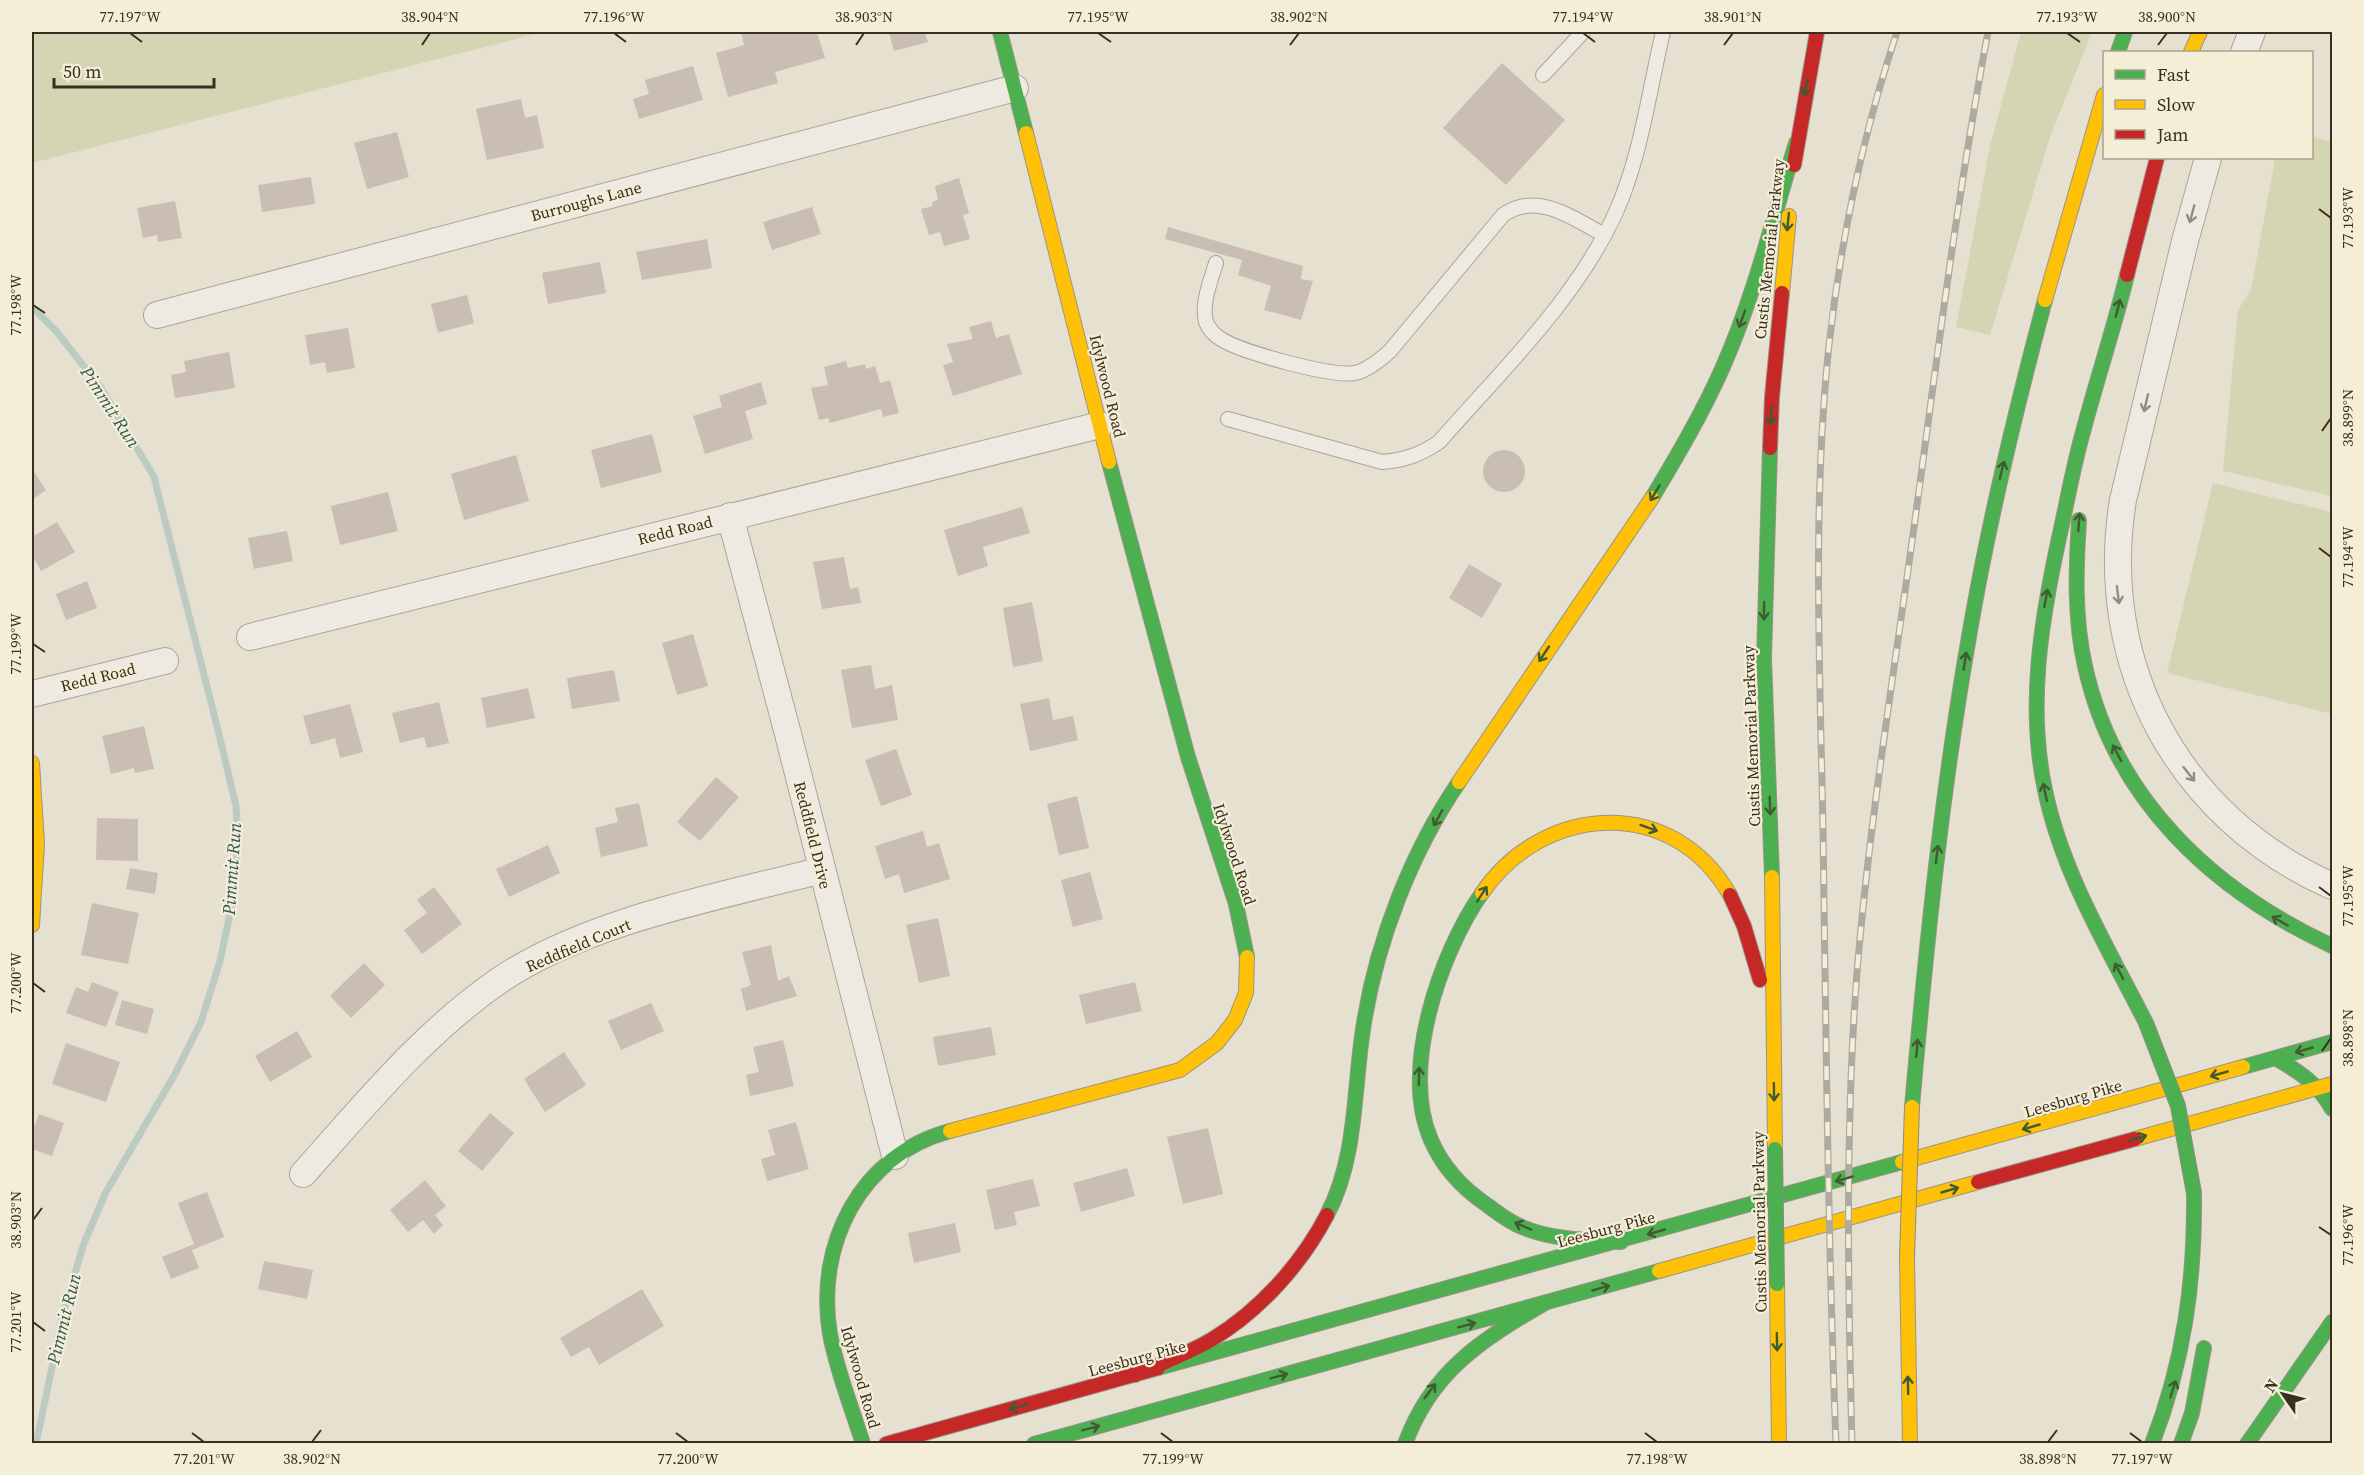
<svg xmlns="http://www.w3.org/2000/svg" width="2364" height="1475" viewBox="0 0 2364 1475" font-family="'Source Serif 4',serif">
<rect width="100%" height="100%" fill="#e6e0d0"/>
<path fill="#d3d5b3" d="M32,32H543L32,163Z
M2021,32H2092L2051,134L1990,335L1956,327L1990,146Z
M2312,137L2332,142V496L2223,471L2238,310L2251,290L2275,159L2312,158Z
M2213,483L2332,512V714L2167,673Z"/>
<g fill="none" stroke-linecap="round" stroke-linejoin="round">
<path stroke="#bbcbc1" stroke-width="7" d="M32,307L56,331L101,388L154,477L218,730L236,806L238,842L233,899L220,961L201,1022L175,1074L106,1192L84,1243L64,1310L36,1444"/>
</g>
<path fill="#c9beb1" d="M741,32H817L825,58L775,72L778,83L728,97L716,53L744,45Z
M889,32H925L928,42L894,51Z
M1502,63L1565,120L1506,185L1443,128Z
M693,66L703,100L639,119L633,99L649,94L645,80Z
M521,99L525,118L537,115L544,148L487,160L476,109Z
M397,132L409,177L367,189L354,143Z
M311,177L315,204L262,212L258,185Z
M959,178L969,213L963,215L970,239L944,246L940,232L929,235L921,209L933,206L932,202L938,200L935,186Z
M175,201L182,238L158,242L157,235L143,238L137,208Z
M812,207L821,234L772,250L763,222Z
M1168,227L1303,266L1301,279L1313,281L1301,320L1264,310L1271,286L1238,275L1242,260L1165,239Z
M707,239L712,268L642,280L636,252Z
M600,262L606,293L548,304L542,273Z
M467,295L474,323L438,333L431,304Z
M991,321L996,338L1009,334L1022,374L953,396L943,365L953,362L947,344L973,339L969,327Z
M348,328L355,368L327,373L325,362L310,365L305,335Z
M229,352L235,388L175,398L171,375L186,372L184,361Z
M846,361L848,368L865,364L866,369L875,366L880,383L890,380L899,413L883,417L881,409L830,423L828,418L819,420L811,388L828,385L824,367Z
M761,382L767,404L745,411L753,439L705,454L693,416L722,407L719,396Z
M652,434L662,472L601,488L591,450Z
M1483 471a21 21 0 1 1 42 0a21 21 0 1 1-42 0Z
M516,455L529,501L464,520L451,474Z
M32,469L46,490L32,500Z
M388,492L398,531L340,545L331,506Z
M1022,507L1030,533L983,547L988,566L958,576L944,530Z
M57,522L75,552L41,571L32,555V537Z
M287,531L293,561L254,569L248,538Z
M844,557L850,589L858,587L861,603L822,609L813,562Z
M1469,564L1502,584L1482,618L1449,598Z
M87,581L97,608L66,620L56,594Z
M1032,602L1043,661L1013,667L1003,608Z
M693,634L708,686L677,695L662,643Z
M871,665L875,689L892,685L898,720L852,728L841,670Z
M614,670L620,701L572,709L567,678Z
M528,688L535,718L487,728L481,698Z
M1049,698L1053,720L1073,716L1078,740L1030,751L1020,704Z
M439,702L449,743L427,748L424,737L400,743L392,713Z
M350,704L363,752L340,758L335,738L311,745L303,716Z
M144,726L154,769L135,773L134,768L111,774L102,736Z
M896,749L912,795L881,806L865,760Z
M716,777L739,797L700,841L677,822Z
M1077,796L1089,848L1059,855L1047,804Z
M639,803L648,846L601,857L595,828L618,822L615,808Z
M97,818L138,819V861L96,860Z
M923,831L927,847L939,843L950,879L904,893L899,874L885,879L875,846Z
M548,845L560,873L509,897L496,869Z
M130,868L158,873L155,894L126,889Z
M1090,872L1103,919L1073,927L1061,880Z
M434,887L462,924L422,954L404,930L427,913L417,900Z
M92,903L139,913L128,964L81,955Z
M938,918L950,976L919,983L906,925Z
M771,945L778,981L789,976L797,996L746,1011L741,989L751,985L742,952Z
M364,963L385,985L351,1018L330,996Z
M92,982L119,992L106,1027L66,1013L76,987L88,992Z
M1135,982L1142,1011L1086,1024L1079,995Z
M122,1000L154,1009L147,1034L115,1025Z
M651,1003L664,1031L621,1050L608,1021Z
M991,1027L996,1055L938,1066L933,1037Z
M297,1031L312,1057L270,1082L255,1056Z
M783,1040L794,1086L750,1096L746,1075L759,1072L753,1047Z
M66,1043L120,1062L106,1102L52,1084Z
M564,1052L586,1085L545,1112L524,1079Z
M490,1113L514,1133L482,1171L458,1151Z
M39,1114L64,1123L52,1156L32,1149V1133Z
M796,1122L809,1169L767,1181L761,1159L775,1155L768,1130Z
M1208,1128L1223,1194L1183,1204L1167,1137Z
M1127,1168L1135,1196L1081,1212L1073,1183Z
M1033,1179L1040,1206L1014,1212L1017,1225L995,1230L986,1190Z
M425,1180L446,1206L435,1215L443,1225L434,1234L423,1220L408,1232L390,1210Z
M207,1192L224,1237L192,1250L199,1268L171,1279L162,1257L194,1244L178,1203Z
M955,1223L961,1252L914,1263L908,1233Z
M264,1261L313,1270L307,1299L258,1289Z
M642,1289L664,1326L599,1365L589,1347L571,1357L560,1338Z"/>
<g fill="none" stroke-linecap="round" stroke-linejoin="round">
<defs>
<path id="lane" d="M1543,75L1583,32
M1216,263C1211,280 1201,304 1206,322C1209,329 1214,335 1221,339C1241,352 1331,377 1355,373C1368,370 1380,360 1390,351L1503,215C1537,191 1573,218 1604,235
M1228,419L1382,462C1405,460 1420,455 1439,442C1502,370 1576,300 1616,212C1641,156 1649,91 1663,32"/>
<path id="street" d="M2244,52L2252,32
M2208,158L2185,241L2123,500C2096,666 2179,818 2332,886
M157,315L1015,88
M730,516L788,734L895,1156
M250,637L1100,425
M32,694L165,661
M303,1174C364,1106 424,1032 500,980C589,920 719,897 822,870"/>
<path id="fast" d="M1000,32L1026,133
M2118,52L2125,32
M2127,275C2114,328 2097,379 2083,432C2073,467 2067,503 2059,538C2041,621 2027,706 2045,790C2062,873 2108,948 2146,1023
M1770,448L1764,658L1772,877
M1109,462L1188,757L1236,904L1247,957
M1652,498C1677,456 1702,414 1722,369C1754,297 1773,219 1796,143
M2079,520C2076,568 2074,618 2085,666C2114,799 2212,890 2332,946
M1482,893C1440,953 1400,1069 1431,1140C1443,1168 1462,1188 1487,1205C1498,1213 1509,1222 1522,1227C1552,1240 1588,1240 1621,1242
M2275,1058C2299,1071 2319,1085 2332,1109
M2243,1067L2332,1042
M1912,1107C1926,948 1942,789 1970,631C1989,519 2016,409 2045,300
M1327,1215C1358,1156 1353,1088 1364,1023C1377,940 1412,851 1459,782
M1158,1368L1902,1162
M863,1444C852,1408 837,1372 830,1334C815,1245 860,1155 950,1131
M1034,1444L1659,1271
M1405,1444C1431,1372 1481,1340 1545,1303
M2152,1444C2184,1362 2195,1281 2194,1193
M2181,1444L2192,1413L2204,1348
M2247,1444L2332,1322"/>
<path id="slow" d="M2191,52L2200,32
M1026,133L1109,462
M1782,293L1789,216
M2045,300L2104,95
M32,763L37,844L32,925
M1459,782L1652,498
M1772,877L1775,1149
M1482,893C1544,803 1673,795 1730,895
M950,1131L1180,1070L1217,1043L1235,1020L1246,993L1247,957
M2135,1139L2332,1084
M1902,1162L2243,1067
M1907,1257L1910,1444
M1659,1271L1978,1182
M1777,1284L1779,1444"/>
<path id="jam" d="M1794,165L1817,32
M2127,275L2157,158
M1770,448L1772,397L1782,293
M1730,895L1744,926L1760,980
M1978,1182L2135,1139
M1135,1375C1160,1364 1187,1354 1211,1340C1259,1311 1301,1265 1327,1215
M886,1444L1158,1368"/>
</defs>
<use href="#lane" stroke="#aba598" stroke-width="16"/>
<use href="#street" stroke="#aba598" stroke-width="28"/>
<use href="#fast" stroke="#9b9488" stroke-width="16"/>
<use href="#slow" stroke="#9b9488" stroke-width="16"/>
<use href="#jam" stroke="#9b9488" stroke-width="16"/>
<use href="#lane" stroke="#eeeae1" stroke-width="14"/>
<use href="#street" stroke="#eeeae1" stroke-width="26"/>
<use href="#fast" stroke="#4caf50" stroke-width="14"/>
<use href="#slow" stroke="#ffc107" stroke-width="14"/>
<use href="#jam" stroke="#c62828" stroke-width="14"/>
<defs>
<path id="rail" d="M1836,1444C1828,1239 1826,1034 1823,830C1820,669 1812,505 1829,345C1841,238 1863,134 1897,32
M1852,1444C1848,1287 1845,1129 1857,972C1870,814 1897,655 1918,498C1939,342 1959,186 1988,32"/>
</defs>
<use href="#rail" stroke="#adaaa1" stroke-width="7"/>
<use href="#rail" stroke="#f5eed7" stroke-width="4.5" stroke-dasharray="14" stroke-linecap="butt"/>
<defs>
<path id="fast-bridge" d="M2146,1023L2178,1106L2194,1193
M1775,1149L1777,1284"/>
<path id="slow-bridge" d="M1907,1257L1912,1107"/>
</defs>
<use href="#fast-bridge" stroke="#918a7f" stroke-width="16" stroke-linecap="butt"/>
<use href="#slow-bridge" stroke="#918a7f" stroke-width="16" stroke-linecap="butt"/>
<use href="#fast-bridge" stroke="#4caf50" stroke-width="14"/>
<use href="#slow-bridge" stroke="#ffc107" stroke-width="14"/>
</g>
<defs><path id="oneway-shaft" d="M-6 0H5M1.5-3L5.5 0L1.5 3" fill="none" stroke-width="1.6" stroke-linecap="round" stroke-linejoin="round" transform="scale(1.5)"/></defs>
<g stroke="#405b31">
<use href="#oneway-shaft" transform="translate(1806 87) rotate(101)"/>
<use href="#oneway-shaft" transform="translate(1788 222) rotate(96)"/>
<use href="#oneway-shaft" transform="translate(2118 308) rotate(-76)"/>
<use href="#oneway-shaft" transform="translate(1742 319) rotate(110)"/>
<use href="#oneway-shaft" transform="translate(1771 416) rotate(93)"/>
<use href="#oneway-shaft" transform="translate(2002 470) rotate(-76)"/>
<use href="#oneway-shaft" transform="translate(1655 493) rotate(121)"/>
<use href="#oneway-shaft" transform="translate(2079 522) rotate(-85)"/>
<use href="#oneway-shaft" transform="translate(2046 598) rotate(-79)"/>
<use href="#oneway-shaft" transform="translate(1764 611) rotate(91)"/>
<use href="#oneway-shaft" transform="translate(1544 654) rotate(124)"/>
<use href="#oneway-shaft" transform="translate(1965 661) rotate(-81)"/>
<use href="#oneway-shaft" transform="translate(2117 753) rotate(-118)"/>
<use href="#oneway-shaft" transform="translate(2045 792) rotate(-102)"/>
<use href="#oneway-shaft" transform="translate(1770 806) rotate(88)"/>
<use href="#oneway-shaft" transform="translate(1438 818) rotate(118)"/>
<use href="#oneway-shaft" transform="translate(1649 828) rotate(20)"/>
<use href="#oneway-shaft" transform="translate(1937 854) rotate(-83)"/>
<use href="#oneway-shaft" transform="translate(1482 894) rotate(-57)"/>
<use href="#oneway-shaft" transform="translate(2280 921) rotate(-150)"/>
<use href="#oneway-shaft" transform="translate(2119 971) rotate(-118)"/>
<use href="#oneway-shaft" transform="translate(1917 1048) rotate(-85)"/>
<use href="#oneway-shaft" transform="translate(2304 1050) rotate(164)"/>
<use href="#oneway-shaft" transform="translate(2219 1074) rotate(164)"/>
<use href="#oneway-shaft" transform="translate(1419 1076) rotate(-89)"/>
<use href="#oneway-shaft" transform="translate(1774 1092) rotate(89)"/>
<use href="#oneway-shaft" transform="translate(2031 1127) rotate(164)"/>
<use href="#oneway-shaft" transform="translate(2138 1138) rotate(-16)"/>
<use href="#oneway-shaft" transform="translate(1844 1179) rotate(164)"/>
<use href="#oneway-shaft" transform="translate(1950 1190) rotate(-16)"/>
<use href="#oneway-shaft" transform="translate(1523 1226) rotate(-156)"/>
<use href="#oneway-shaft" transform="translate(1656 1232) rotate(164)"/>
<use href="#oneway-shaft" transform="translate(1601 1288) rotate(-16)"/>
<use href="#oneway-shaft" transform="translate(1467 1325) rotate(-15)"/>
<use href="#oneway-shaft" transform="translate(1777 1342) rotate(89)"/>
<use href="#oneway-shaft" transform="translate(1279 1376) rotate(-15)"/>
<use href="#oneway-shaft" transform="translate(1908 1385) rotate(-91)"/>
<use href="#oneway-shaft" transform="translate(2173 1389) rotate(-72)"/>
<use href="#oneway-shaft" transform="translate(1430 1391) rotate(-53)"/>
<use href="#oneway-shaft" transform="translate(1018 1407) rotate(165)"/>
<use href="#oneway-shaft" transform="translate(1091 1428) rotate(-15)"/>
</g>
<g stroke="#948c80">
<use href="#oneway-shaft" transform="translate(2192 214) rotate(105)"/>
<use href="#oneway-shaft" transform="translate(2146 403) rotate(103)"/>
<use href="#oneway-shaft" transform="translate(2118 595) rotate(83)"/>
<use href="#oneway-shaft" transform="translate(2189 774) rotate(52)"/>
</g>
<path fill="none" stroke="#3a2e20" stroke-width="2" d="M130,33L142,42M614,33L626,42M1098,33L1111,42M1583,33L1595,42M2067,33L2080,42M422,45L430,33M856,45L864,33M1290,45L1299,33M1724,45L1733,33M2158,45L2167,33M2319,209L2331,218M33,305L45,313M2322,431L2331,418M2319,548L2331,557M33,644L45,652M2319,887L2331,896M33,983L45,992M2322,1051L2331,1038M33,1220L42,1208M2319,1227L2331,1235M33,1322L45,1331M192,1433L204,1442M676,1433L688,1442M1161,1433L1173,1442M1645,1433L1657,1442M2130,1433L2142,1442M312,1442L321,1430M2048,1442L2057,1430"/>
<g text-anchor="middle" stroke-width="4.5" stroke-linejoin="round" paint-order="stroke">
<g font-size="16" fill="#3a2e20" stroke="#f5eed7">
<text transform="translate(586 201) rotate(-15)" y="6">Burroughs Lane</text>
<text transform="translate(1769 249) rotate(-84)" y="6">Custis Memorial Parkway</text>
<text transform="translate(1108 386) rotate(76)" y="6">Idylwood Road</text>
<text transform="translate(675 530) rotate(-14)" y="6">Redd Road</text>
<text transform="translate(98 677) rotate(-14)" y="6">Redd Road</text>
<text transform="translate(1751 736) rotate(-92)" y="6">Custis Memorial Parkway</text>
<text transform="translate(813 835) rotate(76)" y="6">Reddfield Drive</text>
<text transform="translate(1235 854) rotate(72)" y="6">Idylwood Road</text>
<text transform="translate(578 945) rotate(-23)" y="6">Reddfield Court</text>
<text transform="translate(2073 1098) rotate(-16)" y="6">Leesburg Pike</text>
<text transform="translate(1759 1222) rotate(-91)" y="6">Custis Memorial Parkway</text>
<text transform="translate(1606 1229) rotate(-15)" y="6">Leesburg Pike</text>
<text transform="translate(1137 1358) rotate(-15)" y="6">Leesburg Pike</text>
<text transform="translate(861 1377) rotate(74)" y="6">Idylwood Road</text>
</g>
<g font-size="18" font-style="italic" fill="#305958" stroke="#f5eed7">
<text transform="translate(110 407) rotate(57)" y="6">Pimmit Run</text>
<text transform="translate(232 869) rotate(-86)" y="6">Pimmit Run</text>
<text transform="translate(64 1319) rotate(-76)" y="6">Pimmit Run</text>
</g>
</g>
<rect width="2364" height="1475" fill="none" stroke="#f5eed7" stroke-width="66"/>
<rect x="2103" y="51" width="210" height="108" fill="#f5eed7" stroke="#aaa18e" stroke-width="1.5"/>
<rect x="2115" y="70" width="30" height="9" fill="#4caf50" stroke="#aaa18e" stroke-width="1.5"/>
<text x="2157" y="81" font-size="18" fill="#3a2e20">Fast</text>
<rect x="2115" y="100" width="30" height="9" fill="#ffc107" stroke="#aaa18e" stroke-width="1.5"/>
<text x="2157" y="111" font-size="18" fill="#3a2e20">Slow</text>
<rect x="2115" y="130" width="30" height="9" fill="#c62828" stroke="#aaa18e" stroke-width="1.5"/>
<text x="2157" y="141" font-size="18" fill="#3a2e20">Jam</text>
<g transform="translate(2283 1394) rotate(305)" stroke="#f5eed7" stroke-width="4.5" paint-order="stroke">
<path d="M0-4.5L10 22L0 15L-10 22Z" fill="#3a2e20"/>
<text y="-9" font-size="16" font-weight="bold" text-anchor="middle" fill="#3a2e20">N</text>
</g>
<path d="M54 78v9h160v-9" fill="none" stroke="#3a2e20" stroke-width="3"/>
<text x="63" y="78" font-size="18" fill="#3a2e20" stroke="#f5eed7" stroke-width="4.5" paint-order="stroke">50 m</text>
<rect x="33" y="33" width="2298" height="1409" fill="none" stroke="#3a2e20" stroke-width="2"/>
<g font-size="15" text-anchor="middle" fill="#3a2e20">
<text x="130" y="22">77.197°W</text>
<text x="430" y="22">38.904°N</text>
<text x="614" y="22">77.196°W</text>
<text x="864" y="22">38.903°N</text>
<text x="1098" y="22">77.195°W</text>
<text x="1299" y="22">38.902°N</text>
<text x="1583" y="22">77.194°W</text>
<text x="1733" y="22">38.901°N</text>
<text x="2067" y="22">77.193°W</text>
<text x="2167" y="22">38.900°N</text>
<text transform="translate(2348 218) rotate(-90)" y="5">77.193°W</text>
<text transform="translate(16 305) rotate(-90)" y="5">77.198°W</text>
<text transform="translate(2348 418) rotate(-90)" y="5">38.899°N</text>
<text transform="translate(2348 557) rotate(-90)" y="5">77.194°W</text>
<text transform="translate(16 644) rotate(-90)" y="5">77.199°W</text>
<text transform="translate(2348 896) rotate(-90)" y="5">77.195°W</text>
<text transform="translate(16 983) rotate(-90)" y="5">77.200°W</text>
<text transform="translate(2348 1038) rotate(-90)" y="5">38.898°N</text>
<text transform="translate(16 1220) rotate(-90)" y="5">38.903°N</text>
<text transform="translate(2348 1235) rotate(-90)" y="5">77.196°W</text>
<text transform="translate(16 1322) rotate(-90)" y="5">77.201°W</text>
<text x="204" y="1464">77.201°W</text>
<text x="312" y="1464">38.902°N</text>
<text x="688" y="1464">77.200°W</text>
<text x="1173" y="1464">77.199°W</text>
<text x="1657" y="1464">77.198°W</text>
<text x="2048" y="1464">38.898°N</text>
<text x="2142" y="1464">77.197°W</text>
</g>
</svg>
